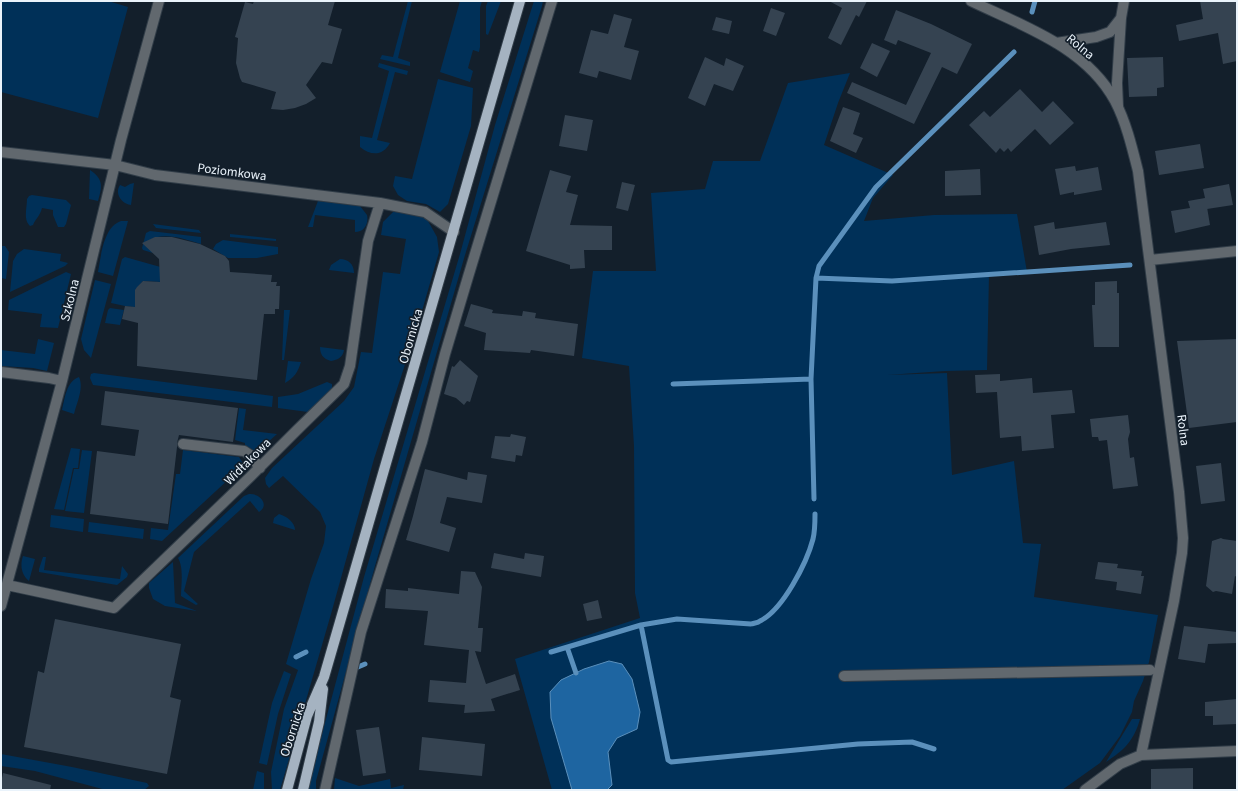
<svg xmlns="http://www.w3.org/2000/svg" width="1238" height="791" viewBox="0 0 1238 791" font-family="'Source Sans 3',sans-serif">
<rect width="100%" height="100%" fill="#131f2b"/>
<path fill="#003058" d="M1,1H108L128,7L98,118L1,92Z
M408,1H412L398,58L410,62V66L380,59L382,55L393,57Z
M460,1H482L480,8V47L479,52L473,50L468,68L473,71L470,82L440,72Z
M488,1H501L488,35L486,34V6Z
M534,1H543L542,6L465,255L375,566L316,781V790H307L364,577L460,254L495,125Z
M379,63L408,71L407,75L395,72L377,140L390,143C383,156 371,156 360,147V136L372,138L389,71L378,67Z
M850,73L838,103L824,145L893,175L873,198L864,221L934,215L1017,214L1027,272L989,275L987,370L945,371L887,375L947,373L952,475L1014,461L1023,543L1041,544L1034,597L1158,615L1149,662L1143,681L1134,701L1132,712L1120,736L1100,763L1062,790H552L515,659L640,618L635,593L634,446L629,366L582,358L593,271H656L651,193L705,189L713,161H760L788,83Z
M438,79L473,88L471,126L448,204L440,212L426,204L407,201L398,195L393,186L395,176L412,179Z
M90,170C104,179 102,187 98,201L89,199Z
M134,183L131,205C122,204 114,194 120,185L125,187L130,184Z
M32,195L66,200L71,205L66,224L64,227H58L53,215V210L42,208C40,216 36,218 33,225L30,226C23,220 27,208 27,199L29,196Z
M318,201L360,206L367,215C369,224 364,232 355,232V220L315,215L313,227H308Z
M394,211H406L420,214L428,221L437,237L439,252L417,328L374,459L331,614L280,790H272L271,772L284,709L298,670L286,664L311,579L324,543L326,526L320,512L283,476L269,488L266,484L265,478L272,468L344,401L354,387L361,352L372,353L383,272L400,274L406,239L381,235L383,222Z
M121,221H128L113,276L98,272C101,257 103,227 121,221Z
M153,224L199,230L201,233L156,228Z
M150,231L201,237V244C185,239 163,231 148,241L153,253L143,250L142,248L146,233Z
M230,234L276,239V241L230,237Z
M223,240L278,247V254L257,258H228L213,249L216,244Z
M1,246H5L9,252L6,279L1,278Z
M24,249L61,254L60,261L68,263L65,266L10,292L13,261L17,254Z
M125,257L164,268L161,282L143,281L136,289L135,300L144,308L125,306L111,303L122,259Z
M340,259C348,259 354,264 354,273L329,270L331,265Z
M66,272L71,274L58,328L40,327L42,314L8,310L9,300Z
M95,280L111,284L91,358L84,350L81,339Z
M110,308L124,310L120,325L105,323L108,310Z
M284,310H290L284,360H282Z
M38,339L54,343L47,371L33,368L1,366V350L35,354Z
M320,347L344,350C343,357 338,360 331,361C323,359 320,354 320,347Z
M288,361L301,362C298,372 294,378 285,383Z
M94,373L273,396L272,407L93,385L90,378L91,374Z
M79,377C84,388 77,402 74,414L62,410C65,398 66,382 79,377Z
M327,382L332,384V389L308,412L278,408V397L298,394Z
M239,408L246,409L243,430L277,434L257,452L245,445V443L235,440Z
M71,448L80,449L78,468H73L64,510L54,509Z
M82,450L92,451L84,513L65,511L74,469H79Z
M183,450L239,457L244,465L162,541L150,539L151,528L168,530L176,474H180Z
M249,494C260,493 270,505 259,512L250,501L194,552L184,591L198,604L196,605L181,596C181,585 184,568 178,558L244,496Z
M279,514C286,516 295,522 295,530L273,523L274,518Z
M51,515L84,519L83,532L50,527Z
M89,522L144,529L143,539L88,532Z
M23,556L35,559L29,581C21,574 20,565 23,556Z
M43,557H46L44,570L120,579L122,566L128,574L127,577L117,585L39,572V569Z
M173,562L175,603L197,611L165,606L153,599L149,588V583Z
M284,671L291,674L278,714L267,765L259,763L272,703Z
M1132,719H1140C1134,741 1124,750 1106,762Z
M1,754L72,767L147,783L149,786L144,790H106L35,771L1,766Z
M257,771L264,773V790H253Z
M335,778L359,786L390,779L391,788L404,785L403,790H334Z"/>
<path fill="#1e65a1" stroke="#5b90bc" d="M609,661L622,664L632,679L640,712L637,729L617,738L608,752L612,785L607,790H572L551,718L550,692L561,680L584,669Z"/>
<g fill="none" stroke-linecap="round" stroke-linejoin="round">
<path stroke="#5b90bc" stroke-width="5" d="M1032,12L1035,1
M816,278L892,281L1130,265
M673,384L811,379
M814,499L811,379L816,278L819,266L876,187L1014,52
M641,625L668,760L671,762L858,744L912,742L934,749
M567,647L576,673
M551,652L641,625L677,619L751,624C754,623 758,623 760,621C783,610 807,562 813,539C815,531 815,522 815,514
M296,657L306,652
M358,667L365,664"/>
</g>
<path fill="#354351" d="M254,1H335L328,25L342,29L332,64L322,62L306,85L316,98L306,104L295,108L283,110L271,109L276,92L242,82L240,78L236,63L238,38L235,37L245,2L253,4Z
M829,1H867L859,17L856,15L841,45L828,38L842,8Z
M1200,1H1237V61L1223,64L1218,33L1179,41L1176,25L1203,19Z
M771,8L785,13L776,36L763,31Z
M896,10L931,24L972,44L957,74L942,67L914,124L847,93L852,82L906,105L931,53L898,40L896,45L884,40Z
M614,14L632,19L624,47L639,51L631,80L599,71L597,78L579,73L591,30L608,34Z
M716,17L732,21L729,34L712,30Z
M872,43L890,51L877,77L860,68Z
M705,57L724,66L726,58L744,66L733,91L714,84L705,106L688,98Z
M1163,57L1164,87L1157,88V96L1129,97L1127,58Z
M1020,89L1042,112L1053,101L1074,123L1050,145L1035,129L1011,152L1008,148L1004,152L1000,148L996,153L969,125L984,111L990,117Z
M843,107L860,113L853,134L863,138L856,153L830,141Z
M565,115L593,120L587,151L559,146Z
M1200,144L1204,168L1159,175L1155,151Z
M1075,166L1076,171L1098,167L1102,190L1074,195V192L1060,195L1055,169Z
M980,169L981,195L945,196V171Z
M550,170L571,176L566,192L578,195L570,225L612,226V250H584L585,268L570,269V265L526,251Z
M622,182L635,185L628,211L616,208Z
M1229,184L1233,205L1207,209L1206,201L1210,225L1175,233L1171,211L1190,208L1188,201L1205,198L1203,189Z
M1054,222L1055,229L1106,222L1110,245L1071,249L1039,255L1034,226Z
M155,237H172L200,244L225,256L229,261L230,272L272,275L271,282H277L276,286H280L279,309H275V314H264L257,380L137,366L138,323L122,319L125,306L135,307V290L137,287L143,281L160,282L159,259L142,243Z
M1117,281V293H1119V347H1094L1092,305H1095V282Z
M471,304L493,310L492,313L522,316L523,311L536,313L535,318L578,324L574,356L531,350L530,353L484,350L486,333L464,326Z
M1237,339V422L1189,428L1177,341Z
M460,360L478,376L470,402L467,401L464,405L456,398L444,394L452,366L454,367Z
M1000,374V381L1032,378L1033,393L1072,390L1075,413L1051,415L1054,448L1022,451L1021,436L1000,438L997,392L976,393L975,375Z
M105,391L238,408L233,442L179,435L177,443V447L168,524L90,514L97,451L135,456L139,430L101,425Z
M1128,415L1130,432L1128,439L1130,458L1134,457L1138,486L1113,489L1107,440L1099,441L1098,437H1092L1090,419Z
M511,434L526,437L522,456L516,455L515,462L491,458L495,436L510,437Z
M1221,463L1225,501L1201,504L1196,466Z
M425,469L467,480L468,472L487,475L482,503L447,497L440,523L456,528L449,552L406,540L413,516Z
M1221,538L1223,539L1237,541V577L1235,576L1232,594L1216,591L1213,592L1206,586L1212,541Z
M494,553L524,559L525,553L544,556L541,577L491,568Z
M1098,562L1118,564L1117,568L1142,571L1141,576H1144L1141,594L1116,590L1117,582L1095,579Z
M461,571L475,572L482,587L478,628H483L481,652L475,651L486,684L515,674L520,690L491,699L495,711L464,713L465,705L428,702L430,680L466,683L469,650L424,645L428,611L385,608L386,589L408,591V588L459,594Z
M598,600L602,618L587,621L583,604Z
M55,619L181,644L170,697L181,700L167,774L24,747L38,671L44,673Z
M1184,626L1237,632V643L1208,644L1205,663L1178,659Z
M1237,699V724L1213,725V716H1205V702Z
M379,727L386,773L363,776L356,730Z
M422,737L485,744L482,776L419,770Z
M1193,768V790H1151V769Z
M3,773L51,785L50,790H1V783Z"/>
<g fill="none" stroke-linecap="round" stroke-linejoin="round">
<defs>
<path id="minor" d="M971,1C1023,26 1086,47 1115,101C1126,122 1132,147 1138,171L1179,492L1183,538L1182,553L1174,601L1141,755
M1056,43L1096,37L1110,32L1121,18L1124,1
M1118,106L1117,83L1121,18
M1,152L115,165L155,175L380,203L425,212L454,232
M1150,260L1237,251
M1,372L49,378L62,381
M183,444L244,451L250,455L260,468
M7,585L114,608L250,477L297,430L344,384L350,366L368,241L380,203
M1,606L62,381L121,140L159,1
M844,676L1150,670
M325,790L361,632L422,442L445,354L468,277L552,1
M1085,790L1120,764L1141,755L1237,751"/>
<path id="major" d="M287,790L307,716L324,677L520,1
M303,790L319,722L323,689"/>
</defs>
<use href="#minor" stroke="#313d48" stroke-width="12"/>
<use href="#major" stroke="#313d48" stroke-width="12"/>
<use href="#minor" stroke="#61686e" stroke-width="10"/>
<use href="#major" stroke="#a5b3c1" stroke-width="10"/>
</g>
<g text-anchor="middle" stroke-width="3.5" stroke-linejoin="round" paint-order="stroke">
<g font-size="13" fill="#eaf3fb" stroke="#131f2b">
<text transform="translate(1081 46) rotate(40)" y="5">Rolna</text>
<text transform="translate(232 171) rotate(7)" y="5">Poziomkowa</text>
<text transform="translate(69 300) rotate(-76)" y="5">Szkolna</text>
<text transform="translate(410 336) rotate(-74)" y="5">Obornicka</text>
<text transform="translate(1184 430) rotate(83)" y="5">Rolna</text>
<text transform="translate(247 461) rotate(-45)" y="5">Widłakowa</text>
<text transform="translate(292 729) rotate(-72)" y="5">Obornicka</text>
</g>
</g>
<rect width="1238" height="791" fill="none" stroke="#eaf3fb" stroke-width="4"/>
</svg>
